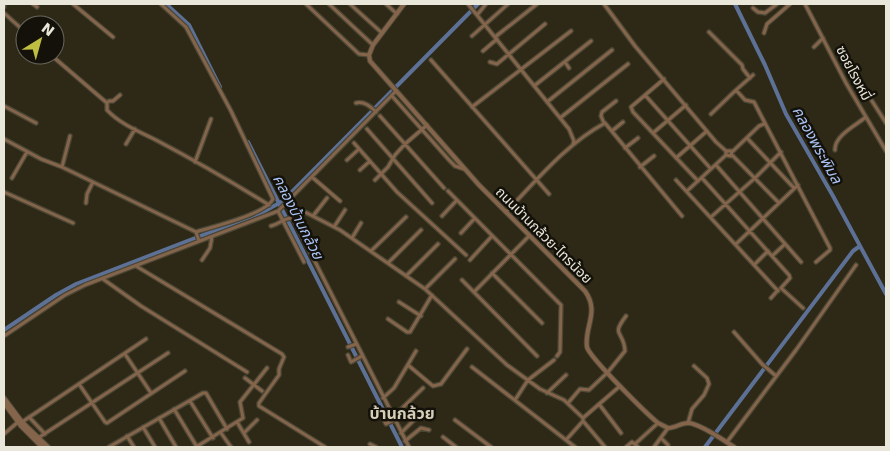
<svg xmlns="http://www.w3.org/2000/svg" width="890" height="451" viewBox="0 0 890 451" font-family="'DejaVu Sans','Noto Sans Thai',sans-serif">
<rect width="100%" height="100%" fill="#2d2916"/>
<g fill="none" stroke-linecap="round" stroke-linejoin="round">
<path stroke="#5d7096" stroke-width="4" d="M166,4L189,25L220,87
M735,4L765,65L786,114L833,196L886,294
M248,142L402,447
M4,330L56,295L76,284L263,212L283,201L478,4
M705,447L853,251L860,246"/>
<defs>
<path id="minor" d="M33,4L37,7
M73,4L113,37
M161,4L186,27L231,111L273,199C267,214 212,227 196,232
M306,4L359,54L369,55
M329,4L373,45
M350,4L382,33
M386,4L397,14
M468,4L569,129L574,141L573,144
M604,4L635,46L716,142L726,151H732L731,156L726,155V151
M805,4L846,83L886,151
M4,7V4
M753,8L758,12L765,13L777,4
M4,13L25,32
M477,15L486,4
M709,32L742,65L743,69L750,78
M764,33L767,24L790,4
M472,36L508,4
M495,37L537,4
M814,47L823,38
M483,51L497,39
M51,55L107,103V110C120,124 140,132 156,140C194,160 232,182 269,205
M431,60L549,194
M490,62L497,64L545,24
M565,62L569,68
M753,75L736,90L745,100L754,102L830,248V250L816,262
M664,79L631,107L633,112L698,181
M534,86L591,41
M645,95L711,169
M392,96L449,160L455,166L464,169
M872,101L886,123
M547,102L612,50
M107,103L109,101H113L120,95
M356,103C364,101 370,106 376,112
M4,106L36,123
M472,107L571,31
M711,114L736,90
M380,116L444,188
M560,118L628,64
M604,123L601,116L602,112L616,101
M367,129L432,203
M612,131L623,122
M653,133L686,105
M747,138L794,188
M4,139L41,159L62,167L196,232L199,241
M354,143L397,192L466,255
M126,144L135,129
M625,148L638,138
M835,150C834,136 856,125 866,117
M732,152L759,126L764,124
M732,155L779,203
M676,158L707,131
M347,160L359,149
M195,162L211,119
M716,165L801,262
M62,167L70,136
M640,167L654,156
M360,170L370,161
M312,177L340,201
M12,178L27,152
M702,178L789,275L790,278L781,288L803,308
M375,180L388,167L395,155L405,144L427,125
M676,180L778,291
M448,191L561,305L560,352L557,356
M687,191L726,155
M4,192L73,223
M86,203L87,194L93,182
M301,210L340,230L425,289L507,365L540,389L564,400L583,418
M278,211L304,262
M506,212C536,181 566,144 605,123L682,216
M313,216L327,198
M442,216L457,200
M711,217L755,178L781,152
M271,226C279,224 283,219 291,218L295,222L409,447
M334,227L345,210
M461,233L475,218
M352,238L361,223
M736,244L798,185
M371,251L406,217
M772,256L785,244
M202,260L210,248L212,237
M470,260L492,236
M388,263L421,230
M754,265L768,251
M136,266L282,354L284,357L279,369V375L259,403V406L325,447
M492,273L542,323
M406,276L438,244
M103,279L141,306L247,372
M462,280L537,356
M425,289L455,259
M474,292L529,236
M771,298L778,290
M399,302L421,316
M388,319L407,332H410L432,295
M734,332L762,364L776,376
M4,336L65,295L85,285L278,211L396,91
M348,347L356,344
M125,354L151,393
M348,355L351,362L362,356
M408,365L433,386L441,384L467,349
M472,367L575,447
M245,378L262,391
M79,384L105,422L107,423L185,371
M547,393L566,375
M383,398L394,388L416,351
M515,400L528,380L554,360
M190,401L213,438
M568,403L580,389L589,390L608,372L625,351C624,330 610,337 626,316
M599,404L621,433
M174,409L197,447
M378,409L386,424L394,420
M29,417L45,434
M393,417L423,388
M159,418L176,447
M455,420L491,447
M583,421L605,447
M22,422L146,339
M237,422L249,442
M688,423L692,409L704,395L709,384L707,378L694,366
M143,427L155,447
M221,433L231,447
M244,433L257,420
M401,433L415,419
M4,434L18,422
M127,436L134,447
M443,437L456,447
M38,438L168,353
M661,438L668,445
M566,440L583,421V418L620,386
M405,441L421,428L429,430
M727,442L796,350L856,265
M370,444L376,447
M635,444L658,423
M109,447L203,393H206L227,429
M196,447L243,418L240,402L267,368
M626,447L632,442L638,447
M654,447L668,428"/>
<path id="tertiary" d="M404,4L373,45L369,55L370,61L479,185L585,291C600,312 584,327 587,347C589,357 647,414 658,423L668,428C675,428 681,423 688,423C699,423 725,441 734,447
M4,398L22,422L48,447
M4,403L21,426L42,447"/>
</defs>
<use href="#minor" stroke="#4b4735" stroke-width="5.5"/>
<use href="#tertiary" stroke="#4b4735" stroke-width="6"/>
<use href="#minor" stroke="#84644b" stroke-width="3"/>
<use href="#tertiary" stroke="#84644b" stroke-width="4"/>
</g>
<g text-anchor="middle" stroke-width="5" stroke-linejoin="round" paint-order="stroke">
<g font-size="14" fill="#e9e6da" stroke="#131109">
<text transform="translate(854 73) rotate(62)" y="5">ซอยโรงหมี่</text>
<text transform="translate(544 235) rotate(45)" y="5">ถนนบ้านกล้วย-ไทรน้อย</text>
</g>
<g font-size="15" font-style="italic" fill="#aac3f5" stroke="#131109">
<text transform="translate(817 145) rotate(61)" y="5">คลองพระพิมล</text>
<text transform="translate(298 217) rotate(63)" y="5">คลองบ้านกล้วย</text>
</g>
<g font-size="16" font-weight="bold" fill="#d5cfb8" stroke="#131109">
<text x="402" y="419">บ้านกล้วย</text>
</g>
</g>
<rect width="890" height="451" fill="none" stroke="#e9e6da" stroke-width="10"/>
<g transform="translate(40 40) rotate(37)"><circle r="24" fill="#131109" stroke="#69665d"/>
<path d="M0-4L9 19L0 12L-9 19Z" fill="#c0be41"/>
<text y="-8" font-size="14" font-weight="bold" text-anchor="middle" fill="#e9e6da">N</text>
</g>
</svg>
